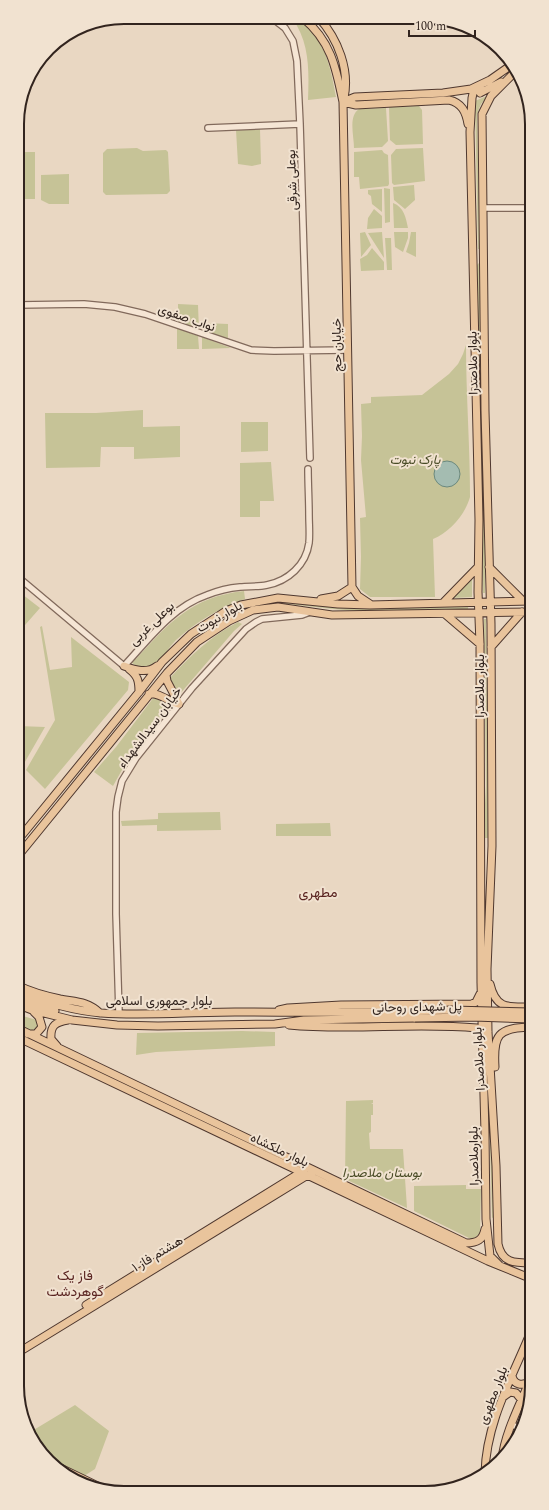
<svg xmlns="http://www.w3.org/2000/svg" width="549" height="1510" viewBox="0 0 549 1510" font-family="Spectral,Vazirmatn,serif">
<rect width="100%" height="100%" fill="#e9d7c2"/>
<path fill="#c6c397" d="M292,18C297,18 300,21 303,23C326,41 331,70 336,97L308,100C309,71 310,43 292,18Z
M489,95L481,104L477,114L480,249H478L475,101Z
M419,106L422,110L423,144L396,145L390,140L389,107Z
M386,108L388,141L382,147L354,148C354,136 348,116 359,109Z
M260,129L261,164L252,166L238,164L236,130Z
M137,148L143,151L166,150L168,152L170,191L167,194L106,195L103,192V153L107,149Z
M423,148L425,181L394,185L392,183L391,155L396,149Z
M382,150L384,153L388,155L389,184L388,186L360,189L359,177H354V152Z
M17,152H35V199H17Z
M69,174V204H49L41,200V175Z
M414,185L415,200L405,209L394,200L393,187Z
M384,188L390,189V222L385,223Z
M382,189V212L372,204L371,196L368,194V190Z
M393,203C404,207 406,218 408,228H394Z
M374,209L382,216V228L367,229L368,218Z
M365,232L371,245L361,257L360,233Z
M382,232L384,258L368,233Z
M394,232H408V238L403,252L395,247Z
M411,232H416V257L406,252L409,243Z
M385,238H391L392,270H387Z
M372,248L384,262V270L361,271L360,259L367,255Z
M479,263L480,265L482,420L485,486V593H483C481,558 483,522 482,487C480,413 477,339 477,265Z
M178,304L198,305L199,331L178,324Z
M205,323L228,324V339L203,331Z
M177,328L198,336L199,349H177Z
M202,337L231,348L202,349Z
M466,345C466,396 470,446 470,497C465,515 450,532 433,539L435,597H370L360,589L361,557L360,518L366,517L361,460L362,436L361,404L371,403V397L422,395L449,374L458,364L463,354Z
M143,410V427L180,426V457L134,459V447H101L100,467L46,468L45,413H96Z
M241,422H268V451L241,452Z
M271,462L274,501H260V517H240V463Z
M472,579V597L452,598Z
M18,591L40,608L18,633Z
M244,591L245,599C219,608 196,622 176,640C168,648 162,660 154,666C146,671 137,667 131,662L134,657L136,659C170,622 191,597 244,591Z
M278,601L358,608L468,607V609L358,611L333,609L279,603Z
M484,619H486L488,816L490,838H483L486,786Z
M238,622L242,624L234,631L179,695L170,678C190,656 211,636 238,622Z
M42,626L50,670L72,667L71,637L129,682L128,690L45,789L26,770L55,720L40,627Z
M154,697L168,706L127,761L113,786L94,772L116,747Z
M18,726L45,727L18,774Z
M220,812L221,830L157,831V825L122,826L121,821L158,819V813Z
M330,823L331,836H276V824Z
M19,1015L37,1020L38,1026C33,1034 26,1029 19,1026Z
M242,1031L275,1032V1046L156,1052L136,1055L137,1033Z
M486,1069L493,1134L494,1217L492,1218L490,1142L485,1070Z
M373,1100V1103H371L373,1104V1115H371V1132L369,1133L370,1149H403L407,1208L345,1179L346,1101Z
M466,1185V1189H481L480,1233L474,1239H471L414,1211V1186Z
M75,1405L109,1431L95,1469L84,1476L46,1456L32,1431Z"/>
<path fill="#a4bcb1" stroke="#6c897d" d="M434 474a13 13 0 1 1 26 0a13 13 0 1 1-26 0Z"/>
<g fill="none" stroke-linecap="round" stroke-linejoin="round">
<defs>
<path id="minor" d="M272,18L285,28L293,41L297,61L300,124L310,458
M208,128L300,124
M483,208H530
M18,305L84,304L115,307L145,314L251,350L274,351L348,350
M18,577L124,666C149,639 172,607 207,595C217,591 229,588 240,587C249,586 258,587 267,585C288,581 306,565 309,543C310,534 309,524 309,515C309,500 308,484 308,469
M119,1013L116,914V812L118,797L122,781L136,758L192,688L246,629L256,622L262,619L302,615L310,612
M512,1425L522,1429"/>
<path id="major" d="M303,18C331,41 336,68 343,102L352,587
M319,18C338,39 350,70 344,98
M514,73L491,96L482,114L485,411L491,624L492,846L487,969L488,1032L496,1166L498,1244C502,1263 514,1263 532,1263
M481,86L478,89L480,93L501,82
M474,89L472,98L470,132L479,520L478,592L480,644L481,983L485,1133L486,1219L490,1256L499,1265
M343,102L355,97L443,93L471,89L490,80L510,66
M343,102L356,105L449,100C462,103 466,112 468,124
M489,567L523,601
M352,587L358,596L370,604
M321,599L338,596L352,587
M443,603L478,567
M445,614L480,644
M491,647L522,612
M124,666C135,670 147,674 157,666
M129,669C138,676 139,681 139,692
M166,675L167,681L179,704
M149,694C159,692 169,702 179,704
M18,840L139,692L162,662L191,634L226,611L241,605L278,598L338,604L370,605L531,601
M18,856L167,673L197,642L229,621L253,610L278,607L332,615L531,612
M490,984C496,1010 509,1007 531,1007
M19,986C31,992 46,996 60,999C76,1002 87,1001 100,1013
M19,992C41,1002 77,1011 101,1013C145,1016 190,1012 235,1012C295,1012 354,1013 414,1011
M19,1000L55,1011
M19,1005L32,1010L72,1020L117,1025L158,1026L275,1024L304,1020L415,1018
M279,1010L288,1008L341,1005L472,1004L476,1002L480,994
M289,1025C351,1031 415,1022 477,1028L480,1030L482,1035
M19,1029L466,1243C477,1243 483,1240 485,1229
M28,1034H36L42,1027L39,1017L34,1012
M19,1038L488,1261L532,1279
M57,1046L51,1039C50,1025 56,1022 68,1020
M495,1067C493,1034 498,1028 531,1027
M86,1305L303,1171
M19,1352L311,1173
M512,1376C514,1385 522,1386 529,1382
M503,1397L510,1392L516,1393L521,1399V1403
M502,1459C505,1431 522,1401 532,1375
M48,1462L108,1491
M485,1473C486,1422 513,1376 532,1329"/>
</defs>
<use href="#minor" stroke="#81695b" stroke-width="8"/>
<use href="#major" stroke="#4f382f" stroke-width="9"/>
<use href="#minor" stroke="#f5e5d4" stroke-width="5.5"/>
<use href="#major" stroke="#e9c49c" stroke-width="7"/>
<defs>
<path id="major-bridge" d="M414,1011L452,1010L531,1012
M415,1018L474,1017L531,1019"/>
</defs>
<use href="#major-bridge" stroke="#4f382f" stroke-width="9" stroke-linecap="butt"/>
<use href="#major-bridge" stroke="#e9c49c" stroke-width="7"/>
</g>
<g text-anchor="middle" stroke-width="4" stroke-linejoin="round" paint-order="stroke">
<g font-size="13" fill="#32241e" stroke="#f1e2d0">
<text transform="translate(291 180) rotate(-92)" y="5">بوعلی شرقی</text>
<text transform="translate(187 317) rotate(19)" y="5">نواب صفوی</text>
<text transform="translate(336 345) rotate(-91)" y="5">خیابان حج</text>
<text transform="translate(472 363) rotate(-91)" y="5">بلوار ملاصدرا</text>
<text transform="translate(219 616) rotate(-30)" y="5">بلوار نبوت</text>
<text transform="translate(151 623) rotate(-44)" y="5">بوعلی غربی</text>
<text transform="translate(479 686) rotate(-90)" y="5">بلوار ملاصدرا</text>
<text transform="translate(149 727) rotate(-53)" y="5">خیابان سیدالشهداء</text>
<text x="159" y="1005">بلوار جمهوری اسلامی</text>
<text transform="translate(417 1006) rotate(-1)" y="5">پل شهدای روحانی</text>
<text transform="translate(478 1059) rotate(-93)" y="5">بلوار ملاصدرا</text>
<text transform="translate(280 1149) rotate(25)" y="5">بلوار ملکشاه</text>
<text transform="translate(473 1156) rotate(-91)" y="5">بلوارملاصدرا</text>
<text transform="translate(157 1253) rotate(-31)" y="5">هشتم فاز ۱</text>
<text transform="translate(492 1395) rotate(-69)" y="5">بلوار مطهری</text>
</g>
<g font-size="13" font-style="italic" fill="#494c26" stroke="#f1e2d0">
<text x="415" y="464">پارک نبوت</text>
<text x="382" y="1177">بوستان ملاصدرا</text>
</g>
<g font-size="14" fill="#5a2421" stroke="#f1e2d0">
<text x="318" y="897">مطهری</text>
<text x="75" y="1280">فاز یک<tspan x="75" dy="16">گوهردشت</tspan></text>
</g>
</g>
<path d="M0 0H549V1510H0ZM124 24H425A100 100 0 0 1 525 124V1386A100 100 0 0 1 425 1486H124A100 100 0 0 1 24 1386V124A100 100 0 0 1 124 24Z" fill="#f1e2d0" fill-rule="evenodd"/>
<path fill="none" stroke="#32241e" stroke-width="2" d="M124 24H425A100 100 0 0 1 525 124V1386A100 100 0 0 1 425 1486H124A100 100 0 0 1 24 1386V124A100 100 0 0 1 124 24Z"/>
<path d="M409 30v6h66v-6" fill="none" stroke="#32241e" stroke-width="2"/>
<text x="415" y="30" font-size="12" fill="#32241e" stroke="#f1e2d0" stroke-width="3" paint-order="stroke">100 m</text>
</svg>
